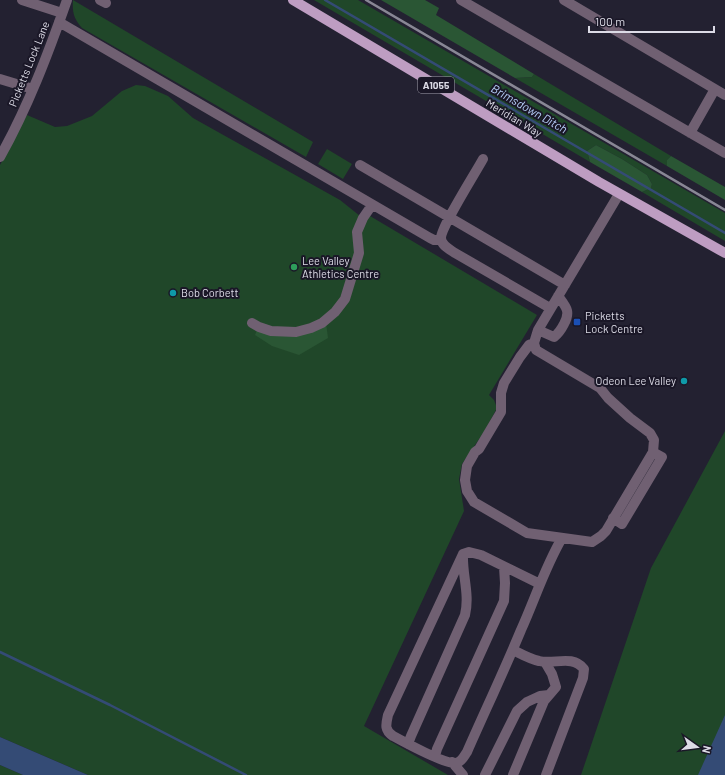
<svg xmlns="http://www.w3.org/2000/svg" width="725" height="775" viewBox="0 0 725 775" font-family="Barlow,sans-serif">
<rect width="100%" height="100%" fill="#232131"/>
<path fill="#204729" d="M73,0L313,142L306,157L82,28C74,19 72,12 73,0Z
M314,0H358L725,213V241L642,192L651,188L652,184L647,175L622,159L596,145L587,151L590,162Z
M534,74L671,156L667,160V166L515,78L532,77Z
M136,85L145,86L168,96L193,118L340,200L360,216H370L537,315L489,395L494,400L497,408L484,432L462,464L459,479L464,511L364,726L448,775H88L0,737V165L27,115L55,127L67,126L92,116L122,91Z
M327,149L352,164L343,179L318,164Z
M725,431V775H581L651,568Z
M0,765L23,775H0Z"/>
<path fill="#2a5634" d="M381,0H425L439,8L436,15L534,74L532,77L515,78Z
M596,145L622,159L647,175L652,184L651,188L642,192L590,162L587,151Z
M671,156L725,187V200L667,166V160Z
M326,323L328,338L299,355L272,346L255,335L257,330L270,333Z"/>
<path fill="#344b75" d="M725,715V775H698Z
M0,737L88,775H23L0,765Z"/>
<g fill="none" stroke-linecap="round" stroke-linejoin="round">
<path stroke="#344b75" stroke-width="2.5" d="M325,0L725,233
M0,652L110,705L246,775"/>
<path stroke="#706072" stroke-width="10" d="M22,0L62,13
M100,0L106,3
M461,0L725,153
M564,0L725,95
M59,22L430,238L434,240L441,239
M0,79L33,89
M690,133L715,89
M0,157C28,107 48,54 67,0
M483,159C476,172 441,227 441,238C441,245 449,249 455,253L550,308
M360,165L565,285
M252,323L259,327L271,331L296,332L311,328L322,323L335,312L345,299L359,253L357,232L363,218L372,205
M538,330L554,337C559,333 561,330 564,324C571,311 566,307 558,296
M534,343L529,345L520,357L504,383L501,393V412L479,449L475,452L467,466L465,480L467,491L474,502L527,533L592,542L601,536L606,531L653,452L654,440L650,433L630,418L608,398L600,388L536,350L534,343L538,330L619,194
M613,518L622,524L662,457L653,452
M540,584L481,555L469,552L463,554L388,715C386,724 384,730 393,736C404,742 446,765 456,763C462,762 464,756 467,752C485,711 504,671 521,630C535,599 545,567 562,538
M513,650C521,654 530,659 539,661C554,665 572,654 584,669L583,678L546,775
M408,744L411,736L465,615C470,594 462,575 463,554
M435,756L437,749L504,601L505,583L504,567
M452,762L463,775
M485,775L517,711L527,702L540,696L549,695
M513,775L544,701L556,687L552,674L545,662"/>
<path stroke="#be9dc2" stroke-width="10" d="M293,0L599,182L725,253"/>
<path stroke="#898795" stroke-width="2.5" d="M366,0L725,210"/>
</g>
<circle fill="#2e9e5b" stroke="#1a1727" stroke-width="1.5" cx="294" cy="267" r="4"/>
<g fill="#0f9aa8" stroke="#1a1727" stroke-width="1.5">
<circle cx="173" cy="293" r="4"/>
<circle cx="684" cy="381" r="4"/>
</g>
<rect fill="#1a4fb4" stroke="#1a1727" stroke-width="1.5" x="573" y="318" width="8" height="8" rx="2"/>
<g text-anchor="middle" stroke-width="4" stroke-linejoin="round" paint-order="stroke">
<rect fill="#1a1727" stroke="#a2a0ad" stroke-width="1" x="418" y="77" width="36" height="16" rx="3"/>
<g font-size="10" font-weight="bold" fill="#dcdbe6">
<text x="436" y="89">A1055</text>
</g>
<g font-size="11" fill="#dcdbe6" stroke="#1a1727">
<text transform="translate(29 64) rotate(-68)" y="4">Picketts Lock Lane</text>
<text transform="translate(514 118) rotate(31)" y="4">Meridian Way</text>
</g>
<g font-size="11" fill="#dcdbe6" stroke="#1a1727" text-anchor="start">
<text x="302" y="265">Lee Valley<tspan x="302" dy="13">Athletics Centre</tspan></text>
<text x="181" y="297">Bob Corbett</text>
<text x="585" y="320">Picketts<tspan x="585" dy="13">Lock Centre</tspan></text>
<text x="676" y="385" text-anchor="end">Odeon Lee Valley</text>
</g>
<g font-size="12" font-style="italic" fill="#b5ccf6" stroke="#1a1727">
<text transform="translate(529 109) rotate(30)" y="4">Brimsdown Ditch</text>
</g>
</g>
<g transform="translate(697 747) rotate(104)" stroke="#1a1727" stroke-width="3" paint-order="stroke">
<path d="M0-3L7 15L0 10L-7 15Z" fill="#dcdbe6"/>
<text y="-6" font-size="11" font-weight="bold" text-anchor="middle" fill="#dcdbe6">N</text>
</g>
<path d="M589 26v6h125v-6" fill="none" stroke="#dcdbe6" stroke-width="2"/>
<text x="595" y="26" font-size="12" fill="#dcdbe6" stroke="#1a1727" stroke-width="3" paint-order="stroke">100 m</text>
</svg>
